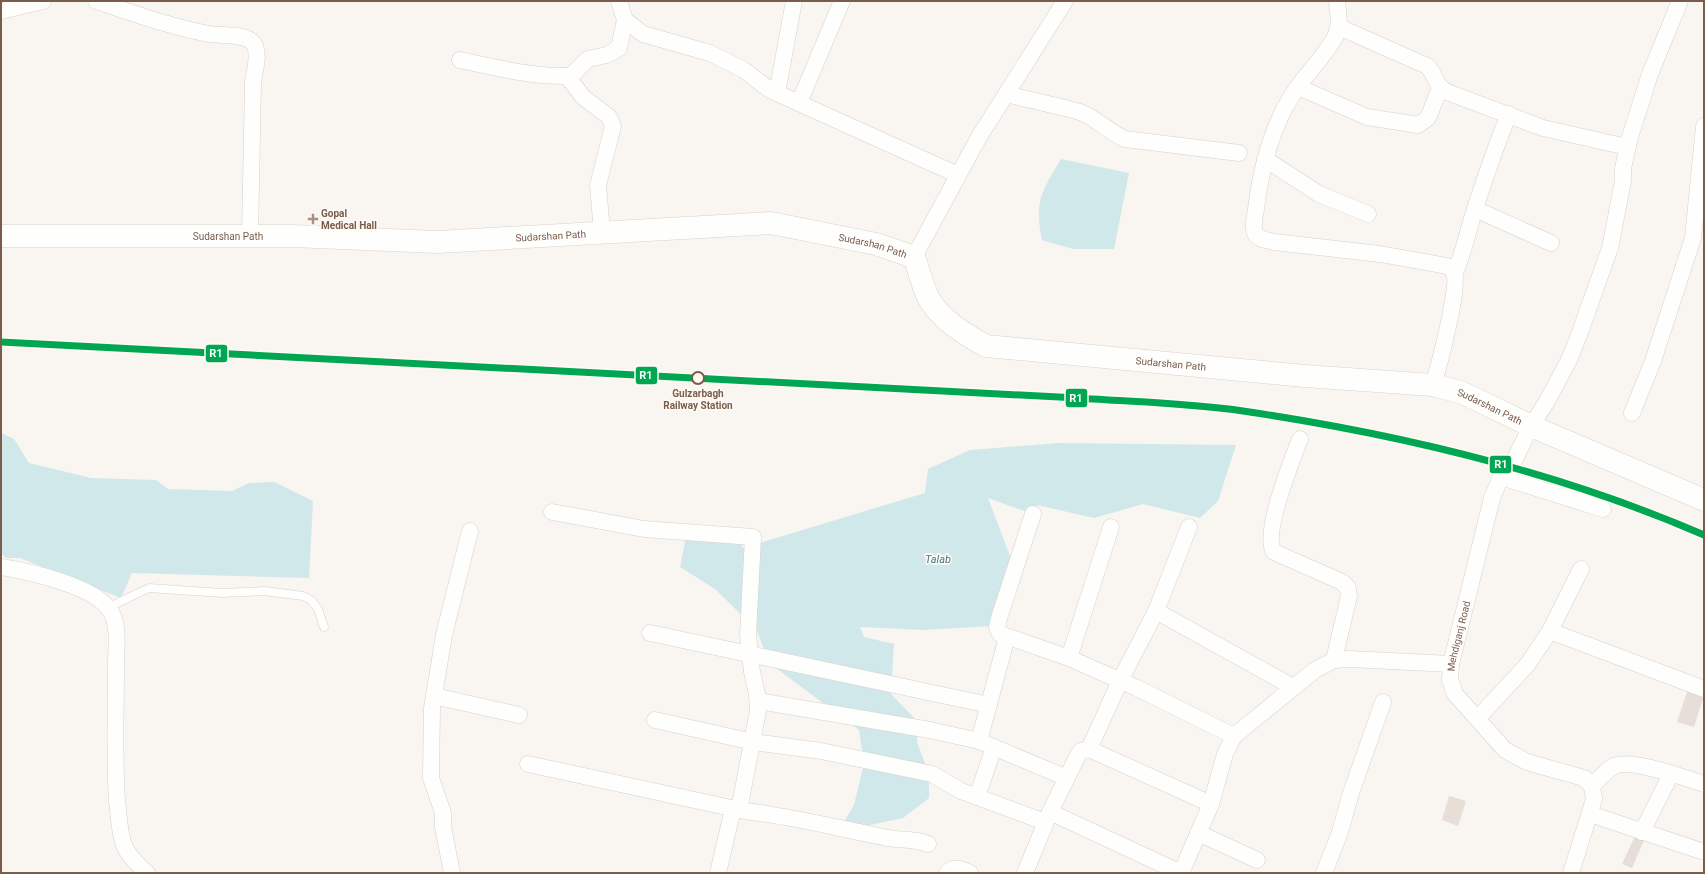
<svg xmlns="http://www.w3.org/2000/svg" width="1705" height="874" viewBox="0 0 1705 874" font-family="Roboto,sans-serif">
<rect width="100%" height="100%" fill="#f9f5f0"/>
<path fill="#d0e8ea" d="M1061,159L1129,173L1114,249H1073L1042,240C1034,201 1042,191 1061,159Z
M1,433L14,439L29,463L91,478L156,480L168,489L232,491L249,483L274,482L313,501L309,578L132,573L121,598L20,558H6L1,553Z
M1059,443L1236,445L1218,501L1200,518L1143,504L1094,518L1037,505L1027,512L988,498L1013,564L993,626L923,630L860,627L864,637L894,644L891,694L917,721V742L929,774V798L903,818L838,832L854,805L864,763L859,730L768,662L757,630L715,589L680,567L687,532L740,543L743,548L925,493L928,469L970,450Z"/>
<path fill="#e6ded7" d="M1688,689L1704,695L1694,727L1677,722Z
M1449,796L1466,801L1458,826L1442,820Z
M1636,834L1645,838L1632,868L1622,864Z"/>
<g fill="none" stroke-linecap="round" stroke-linejoin="round">
<defs>
<path id="lane" d="M109,607L149,588L222,593L264,591L303,596L311,600L318,609L324,627"/>
<g id="street">
<path d="M96,1C133,13 171,27 209,34C221,36 245,33 253,43C261,53 254,72 253,82L250,235"/>
<path d="M619,1L625,20L643,34L710,53L744,70L770,90L958,175"/>
<path d="M1337,1C1338,13 1341,26 1335,37C1325,56 1307,73 1295,91C1272,125 1261,168 1256,209C1255,216 1252,226 1255,233C1258,240 1268,240 1274,242L1380,254L1447,266C1450,268 1453,269 1454,272C1460,286 1439,366 1433,385"/>
<path d="M1,11L43,1"/>
<path d="M1339,27L1427,66C1437,75 1433,84 1447,92L1543,128L1627,147"/>
<path d="M460,60C497,68 533,77 571,76L588,59L607,55L619,48L625,20"/>
<path d="M567,76L583,97L609,117L613,126L598,185L602,232"/>
<path d="M1298,87L1367,117L1418,125L1428,118L1440,88"/>
<path d="M777,93L794,1"/>
<path d="M1006,94C1030,100 1056,105 1080,112C1096,118 1109,132 1125,139L1239,153"/>
<path d="M799,103L842,1"/>
<path d="M1265,159L1319,194L1368,214"/>
<path d="M1475,209L1551,243"/>
<path d="M914,257L979,137L1065,1"/>
<path d="M1455,273C1463,254 1467,235 1473,215C1484,181 1495,147 1509,114"/>
<path d="M1632,413L1653,361L1693,238L1704,126"/>
<path d="M1300,439C1292,460 1262,534 1274,552L1342,582L1348,588L1349,596L1334,660"/>
<path d="M1501,477L1603,509"/>
<path d="M552,512L644,529L753,537L748,635L752,672L757,694L758,711L739,810"/>
<path d="M1033,514L1000,615L997,627L1000,634L1069,658L1137,688L1234,736"/>
<path d="M1189,527L1156,611L1120,681L1089,749L1211,804"/>
<path d="M1,567C28,571 93,586 109,609C120,623 116,647 116,665C116,710 114,755 117,801C119,815 119,832 124,845C128,856 139,866 147,873"/>
<path d="M1156,611L1293,687"/>
<path d="M1550,631L1704,689"/>
<path d="M650,633L989,705"/>
<path d="M1069,658L1111,527"/>
<path d="M434,696L519,715"/>
<path d="M758,701L930,730L979,741L1067,778"/>
<path d="M1478,718L1527,665L1550,631L1581,569"/>
<path d="M655,720L753,742L821,751L932,774L961,791L1045,822"/>
<path d="M979,741L1007,637"/>
<path d="M528,764L745,811C791,816 837,828 883,837C899,841 913,838 928,844"/>
<path d="M1592,786C1598,780 1606,770 1614,766C1631,758 1685,778 1704,784"/>
<path d="M977,797L994,747"/>
<path d="M1050,812L1078,755L1081,751L1089,749"/>
<path d="M1590,814L1704,852"/>
<path d="M1642,832L1671,774"/>
<path d="M1198,833L1257,860"/>
<path d="M452,873L443,827V813L431,778L432,708L444,635L470,531"/>
<path d="M718,873L733,809"/>
<path d="M947,873C954,865 961,869 970,873"/>
<path d="M1025,873L1050,812L1181,873"/>
<path d="M1181,873L1211,804L1225,754L1234,736L1315,670L1334,660L1350,659L1451,664"/>
<path d="M1324,873L1339,835L1351,793L1383,702"/>
<path id="s1" d="M1571,873L1594,799L1592,786L1584,778L1527,762L1505,750L1455,694L1450,680L1451,664L1492,498L1501,477L1511,467L1531,426L1546,403L1569,360L1579,335L1610,248L1623,181V168L1630,137L1650,74L1680,1"/>
</g>
<g id="secondary">
<path id="s2" d="M1,236H292L438,242L771,223L876,244L914,257C919,270 923,288 929,299C941,320 966,335 986,346L1305,376L1433,385L1463,393L1531,426L1704,500"/>
</g>
</defs>
<use href="#lane" stroke="#d7d1cb" stroke-width="9"/>
<use href="#street" stroke="#d7d1cb" stroke-width="17"/>
<use href="#secondary" stroke="#d9d2cb" stroke-width="23"/>
<use href="#lane" stroke="#fefefd" stroke-width="8"/>
<use href="#street" stroke="#fefefd" stroke-width="16"/>
<use href="#secondary" stroke="#fefefd" stroke-width="22"/>
<defs>
<path id="rail-1" d="M1,342L1078,398C1133,402 1189,403 1243,411C1399,434 1559,472 1704,535"/>
</defs>
<use href="#rail-1" stroke="#fffaf3" stroke-width="10"/>
<use href="#rail-1" stroke="#00a651" stroke-width="7"/>
</g>
<path fill="#a69286" stroke="#fffaf3" stroke-width="1.5" d="M311 213h4v4h4v4h-4v4h-4v-4h-4v-4h4z"/>
<circle fill="#fffaf3" stroke="#7a5c4d" stroke-width="2" cx="698" cy="378" r="6"/>
<g text-anchor="middle" stroke-width="3.5" stroke-linejoin="round" paint-order="stroke">
<g font-size="10" font-weight="bold" fill="#7a5c4d" stroke="#fffaf3" text-anchor="start">
<text x="321" y="217">Gopal<tspan x="321" dy="12">Medical Hall</tspan></text>
</g>
<g font-size="10" fill="#7a5c4d" stroke="#fffaf3">
<text dy="4" stroke="none"><textPath href="#s2" startOffset="227">Sudarshan Path</textPath></text>
<text dy="4" stroke="none"><textPath href="#s2" startOffset="550">Sudarshan Path</textPath></text>
<text dy="4" stroke="none"><textPath href="#s2" startOffset="875">Sudarshan Path</textPath></text>
<text dy="4" stroke="none"><textPath href="#s2" startOffset="1223">Sudarshan Path</textPath></text>
<text dy="4" stroke="none"><textPath href="#s2" startOffset="1547">Sudarshan Path</textPath></text>
<text dy="4" stroke="none"><textPath href="#s1" startOffset="321">Mehdiganj Road</textPath></text>
</g>
<g font-size="10" font-weight="bold" fill="#7a5c4d" stroke="#fffaf3">
<text x="698" y="397">Gulzarbagh<tspan x="698" dy="12">Railway Station</tspan></text>
</g>
<g font-size="11" font-style="italic" fill="#437c86" stroke="#fffaf3">
<text x="938" y="563">Talab</text>
</g>
</g>
<g stroke="#fffaf3" stroke-width="1.5">
<rect x="205" y="344" width="23" height="19" rx="4" fill="#00a651"/>
<rect x="635" y="366" width="23" height="19" rx="4" fill="#00a651"/>
<rect x="1065" y="388" width="23" height="20" rx="4" fill="#00a651"/>
<rect x="1489" y="455" width="23" height="19" rx="4" fill="#00a651"/>
</g>
<g font-size="11" text-anchor="middle" font-weight="bold" fill="#fff">
<text x="216" y="357">R1</text>
<text x="646" y="379">R1</text>
<text x="1076" y="402">R1</text>
<text x="1501" y="468">R1</text>
</g>
<rect width="1705" height="874" fill="none" stroke="#7a5c4d" stroke-width="4"/>
</svg>
